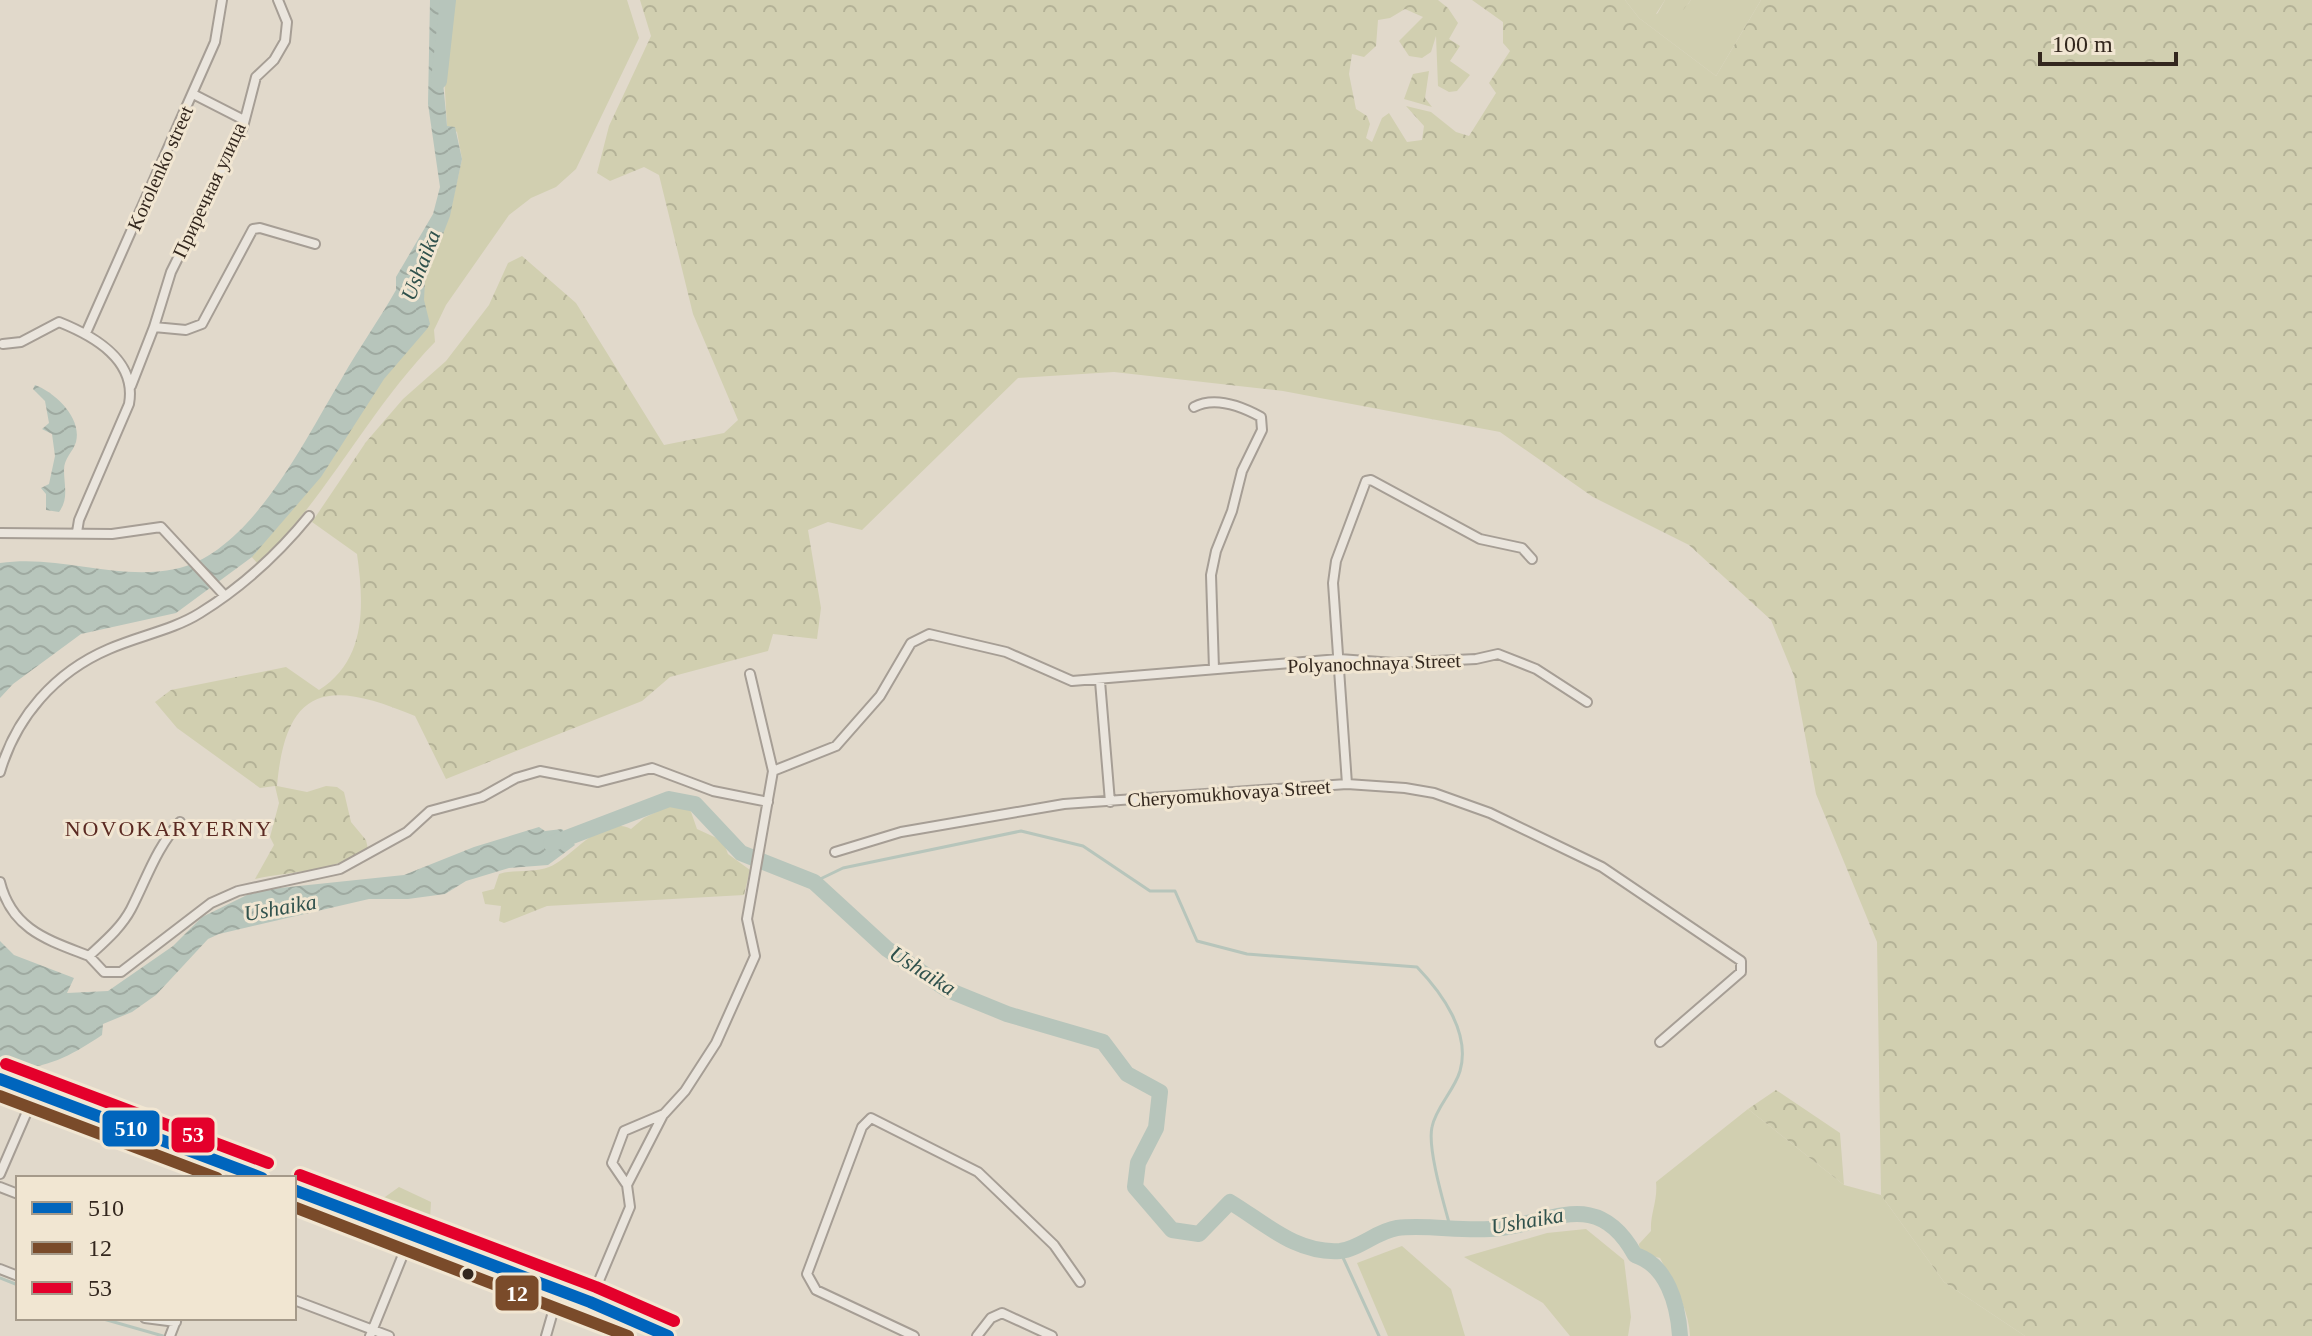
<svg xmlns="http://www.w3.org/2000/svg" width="2312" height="1336" viewBox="0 0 2312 1336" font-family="'Times New Roman',serif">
<defs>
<pattern id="forest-crowns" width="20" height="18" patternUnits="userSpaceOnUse" patternTransform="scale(2)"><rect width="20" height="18" fill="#d1cfb0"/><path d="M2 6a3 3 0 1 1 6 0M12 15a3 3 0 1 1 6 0" fill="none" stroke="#b4b297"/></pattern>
<pattern id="water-waves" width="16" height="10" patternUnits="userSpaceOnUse" patternTransform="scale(2)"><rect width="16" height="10" fill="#b7c5bb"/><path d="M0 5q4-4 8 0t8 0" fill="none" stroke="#9ea9a0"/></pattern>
</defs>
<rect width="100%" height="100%" fill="#e1d9cb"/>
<path fill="#d1cfb0" d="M445,0H627L639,38L576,169L556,187L531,198L509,215L446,305L434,330L435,342C367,412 327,498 258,564L250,555L420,300L424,280L449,217L462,159L457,132L447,126L444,74L439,57L442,53Z
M1625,0H1665L1656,14L1688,4L1691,0H1761L1716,76L1639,18Z
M1748,1109L1844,1185L1881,1195L1944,1282L2025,1336H1690C1689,1309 1673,1282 1660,1258L1640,1253L1639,1244L1651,1231C1650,1213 1658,1201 1656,1182Z
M399,1187L431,1202L429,1236L364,1212Z
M1586,1229L1624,1260L1631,1317L1628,1336H1570L1543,1303L1464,1257L1547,1233Z
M1402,1246L1451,1289L1465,1336H1388L1357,1263Z"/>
<path fill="url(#forest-crowns)" d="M640,0H1438L1448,8L1458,23L1449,39L1460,46L1450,61L1470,75L1457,91L1449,92L1438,86L1436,36L1431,52L1422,58L1409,56L1399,41L1423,17L1405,9L1390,18L1378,20L1376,46L1364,57L1352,54L1349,74L1356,109L1367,116L1370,124L1366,138L1372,142L1382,118L1389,113L1407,142L1422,140L1424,126L1406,106L1431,112L1456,132L1469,136L1496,93L1489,83L1510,51L1503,43V22L1472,0H1625L1639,18L1716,76L1761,0H2312V1336H2025L1944,1282L1881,1195L1877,942L1816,794L1794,676L1771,620L1689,545L1593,497L1500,432L1283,391L1114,372L1018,378L862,530L828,522L808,530L821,608L817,639L773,634L768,651L670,677L642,701L446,779L415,716C330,680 286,683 277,786L307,792L326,786L337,787L344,792L351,822L366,840L368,849C335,872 291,871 255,879L274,845L270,837L279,803L275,786L260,788L177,728L155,702L171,690L286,667L319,690C367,660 364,604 357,554L312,522L366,442L403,399L446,361L489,305L508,263L522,256L576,303L664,445L724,433L738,420L693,314L659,175L644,167L610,181L597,173L609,126L651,36Z
M1665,0H1691L1679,15L1663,23L1656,16Z
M1429,71L1425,98L1432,107L1404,99L1413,74Z
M670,805L690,809L697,829L723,841L728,854L750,870L744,895L547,906L504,923L499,921L501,906L485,904L482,892L494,889L499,874C515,869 535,873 549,867C571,859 602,813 631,829L644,818Z
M1776,1090L1840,1133L1844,1185L1748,1109Z"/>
<path fill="url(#water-waves)" d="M430,0H445C436,41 444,83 447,126L455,127L462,159L450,216L425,281L424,300L430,324L427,329L384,379L321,477L252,557L176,613L81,634L13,684L0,698V563C59,554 116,581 175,569C251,554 305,439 342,378C359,348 379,320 396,290V277L433,214L440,187L428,104Z
M35,385C56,393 82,418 76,442C73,452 64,458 64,470C64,485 69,499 59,512L46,510V494L41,488L49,484L55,456L52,434L42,429L49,423L45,401L33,389Z
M539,827L545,831L562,829L575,845L548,865L509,868L466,881L445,894L408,899H369L219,934L208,939L156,995L132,1012L103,1024L102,1035C71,1056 37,1075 0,1065V941L14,955L74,978L67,993L108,991L173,946L202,917L247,895L270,889L404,875L474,847Z"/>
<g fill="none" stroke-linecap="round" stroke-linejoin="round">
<path stroke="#b7c5bb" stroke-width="3" d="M814,882L843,868L1021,831L1083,846L1150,891H1175L1197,941L1247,954L1417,967C1442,993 1471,1033 1460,1071C1454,1091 1436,1107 1432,1127C1427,1149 1445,1207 1451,1230
M1340,1251L1379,1336
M0,1278L18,1285
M100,1318L163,1336"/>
<path stroke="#b7c5bb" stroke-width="16" d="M439,81L448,0
M551,844L669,799L695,804L741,853L814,882L887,949L948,990L1007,1014L1103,1042L1127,1074L1160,1092L1156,1128L1138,1163L1135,1187L1172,1230L1199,1234L1230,1202C1265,1223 1296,1254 1340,1251C1359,1249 1377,1231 1397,1228C1430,1224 1467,1233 1501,1228C1555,1221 1599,1189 1635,1255C1667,1265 1678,1304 1680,1336"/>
<defs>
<path id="minor" d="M193,94L242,119
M154,327L186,330L202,324L253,229L260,228L315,244
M86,333L215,42L222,0
M3,344L21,342L59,322C94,336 137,360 129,404L79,520L77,532
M131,386L154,327L171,272L243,127L256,77L274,60L285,41L287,22L278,0
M1194,407C1215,396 1241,406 1261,417L1262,430L1242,471L1232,511L1216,551L1211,575L1214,669
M0,533L112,534L161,527L225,596
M1100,681L1110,802
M773,771L836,746L880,696L911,643L929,634L1006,652L1072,681L1339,659L1394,663L1476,659L1498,654L1536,669L1587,702
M0,772C16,717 55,672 109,649C138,636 173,630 200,613C242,587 278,554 309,516
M1347,784L1333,583L1336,561L1366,481L1371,480L1480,539L1522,548L1532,559
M835,852L901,832L1064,804L1347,784L1405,788L1434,793L1490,813L1602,867L1741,961V972L1660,1042
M0,882C12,930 48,940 89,956C104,942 121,928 131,909C147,878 156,848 180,822
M89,956L104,972H121L211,903L238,891L340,869L407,832L430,811L482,797L516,778L540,771L598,782L652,768L713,791L768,802
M0,1174L36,1091
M627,1185L663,1115
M0,1187L18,1194
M0,1269L18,1276
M294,1300L389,1336
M590,1302L630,1207L627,1185L612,1163L624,1131L664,1114L685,1091L716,1043L755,956L747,919L773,771L750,674
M145,1318L176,1322
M170,1336L177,1318
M370,1336L411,1235
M546,1336L559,1291
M914,1336L816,1290L807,1274L862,1127L871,1118L978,1172L1054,1245L1080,1282
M977,1336L991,1318L1002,1313L1052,1336"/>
<path id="tertiary" d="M0,1079L262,1178
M294,1190L590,1302L668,1336"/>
</defs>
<use href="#minor" stroke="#a69e95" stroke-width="12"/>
<use href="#tertiary" stroke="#a69e95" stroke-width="14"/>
<use href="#minor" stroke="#eae5dd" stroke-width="8"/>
<use href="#tertiary" stroke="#eae5dd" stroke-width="10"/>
<defs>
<path id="bus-1" d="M0,1079L262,1178
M294,1190L590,1302L668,1336"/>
<path id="bus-2" d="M0,1096L217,1178
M294,1207L628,1336"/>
<path id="bus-3" d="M6,1064L268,1163
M300,1175L596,1287L674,1321"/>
</defs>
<use href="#bus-1" stroke="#f1e6d2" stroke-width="18"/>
<use href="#bus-2" stroke="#f1e6d2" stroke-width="18"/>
<use href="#bus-3" stroke="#f1e6d2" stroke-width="18"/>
<use href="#bus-1" stroke="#0065bd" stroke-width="12"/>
<use href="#bus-2" stroke="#7a4b2a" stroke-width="12"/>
<use href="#bus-3" stroke="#e4002b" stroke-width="12"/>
</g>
<circle fill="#33271e" stroke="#f1e6d2" stroke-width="3" cx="468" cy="1274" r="7"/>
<g text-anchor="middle" stroke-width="6" stroke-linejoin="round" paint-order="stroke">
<g font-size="20" fill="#33271e" stroke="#f1e6d2">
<text transform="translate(160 168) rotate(-66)" y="7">Korolenko street</text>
<text transform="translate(209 190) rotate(-65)" y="7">Приречная улица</text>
<text transform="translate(1374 663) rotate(-2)" y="7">Polyanochnaya Street</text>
<text transform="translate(1229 793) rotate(-4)" y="7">Cheryomukhovaya Street</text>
</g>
<g font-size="22" font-style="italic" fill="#2f514c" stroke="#f1e6d2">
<text transform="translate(420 265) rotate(-69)" y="8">Ushaika</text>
<text transform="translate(280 907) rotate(-10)" y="8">Ushaika</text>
<text transform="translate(923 970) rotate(32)" y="8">Ushaika</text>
<text transform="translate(1527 1220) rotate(-10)" y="8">Ushaika</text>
</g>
<g font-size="22" letter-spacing="2" fill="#5b2a22" stroke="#f1e6d2">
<text x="169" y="836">NOVOKARYERNY</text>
</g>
</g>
<g stroke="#f1e6d2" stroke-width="3">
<rect x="101" y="1109" width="60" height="39" rx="8" fill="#0065bd"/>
<rect x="170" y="1116" width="46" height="38" rx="8" fill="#e4002b"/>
<rect x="494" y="1274" width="46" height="38" rx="8" fill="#7a4b2a"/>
</g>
<g font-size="22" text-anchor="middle" font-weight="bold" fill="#fff">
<text x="131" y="1136">510</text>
<text x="193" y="1142">53</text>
<text x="517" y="1301">12</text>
</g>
<rect x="16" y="1176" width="280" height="144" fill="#f1e6d2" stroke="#a59a8a" stroke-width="2"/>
<rect x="32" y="1202" width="40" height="12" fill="#0065bd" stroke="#a59a8a" stroke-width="2"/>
<text x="88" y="1216" font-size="24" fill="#33271e">510</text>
<rect x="32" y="1242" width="40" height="12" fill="#7a4b2a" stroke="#a59a8a" stroke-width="2"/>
<text x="88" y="1256" font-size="24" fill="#33271e">12</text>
<rect x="32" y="1282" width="40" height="12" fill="#e4002b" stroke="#a59a8a" stroke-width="2"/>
<text x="88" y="1296" font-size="24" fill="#33271e">53</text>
<path d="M2040 52v12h136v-12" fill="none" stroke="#33271e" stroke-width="4"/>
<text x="2052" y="52" font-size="24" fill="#33271e" stroke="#f1e6d2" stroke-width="6" paint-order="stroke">100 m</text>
</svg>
